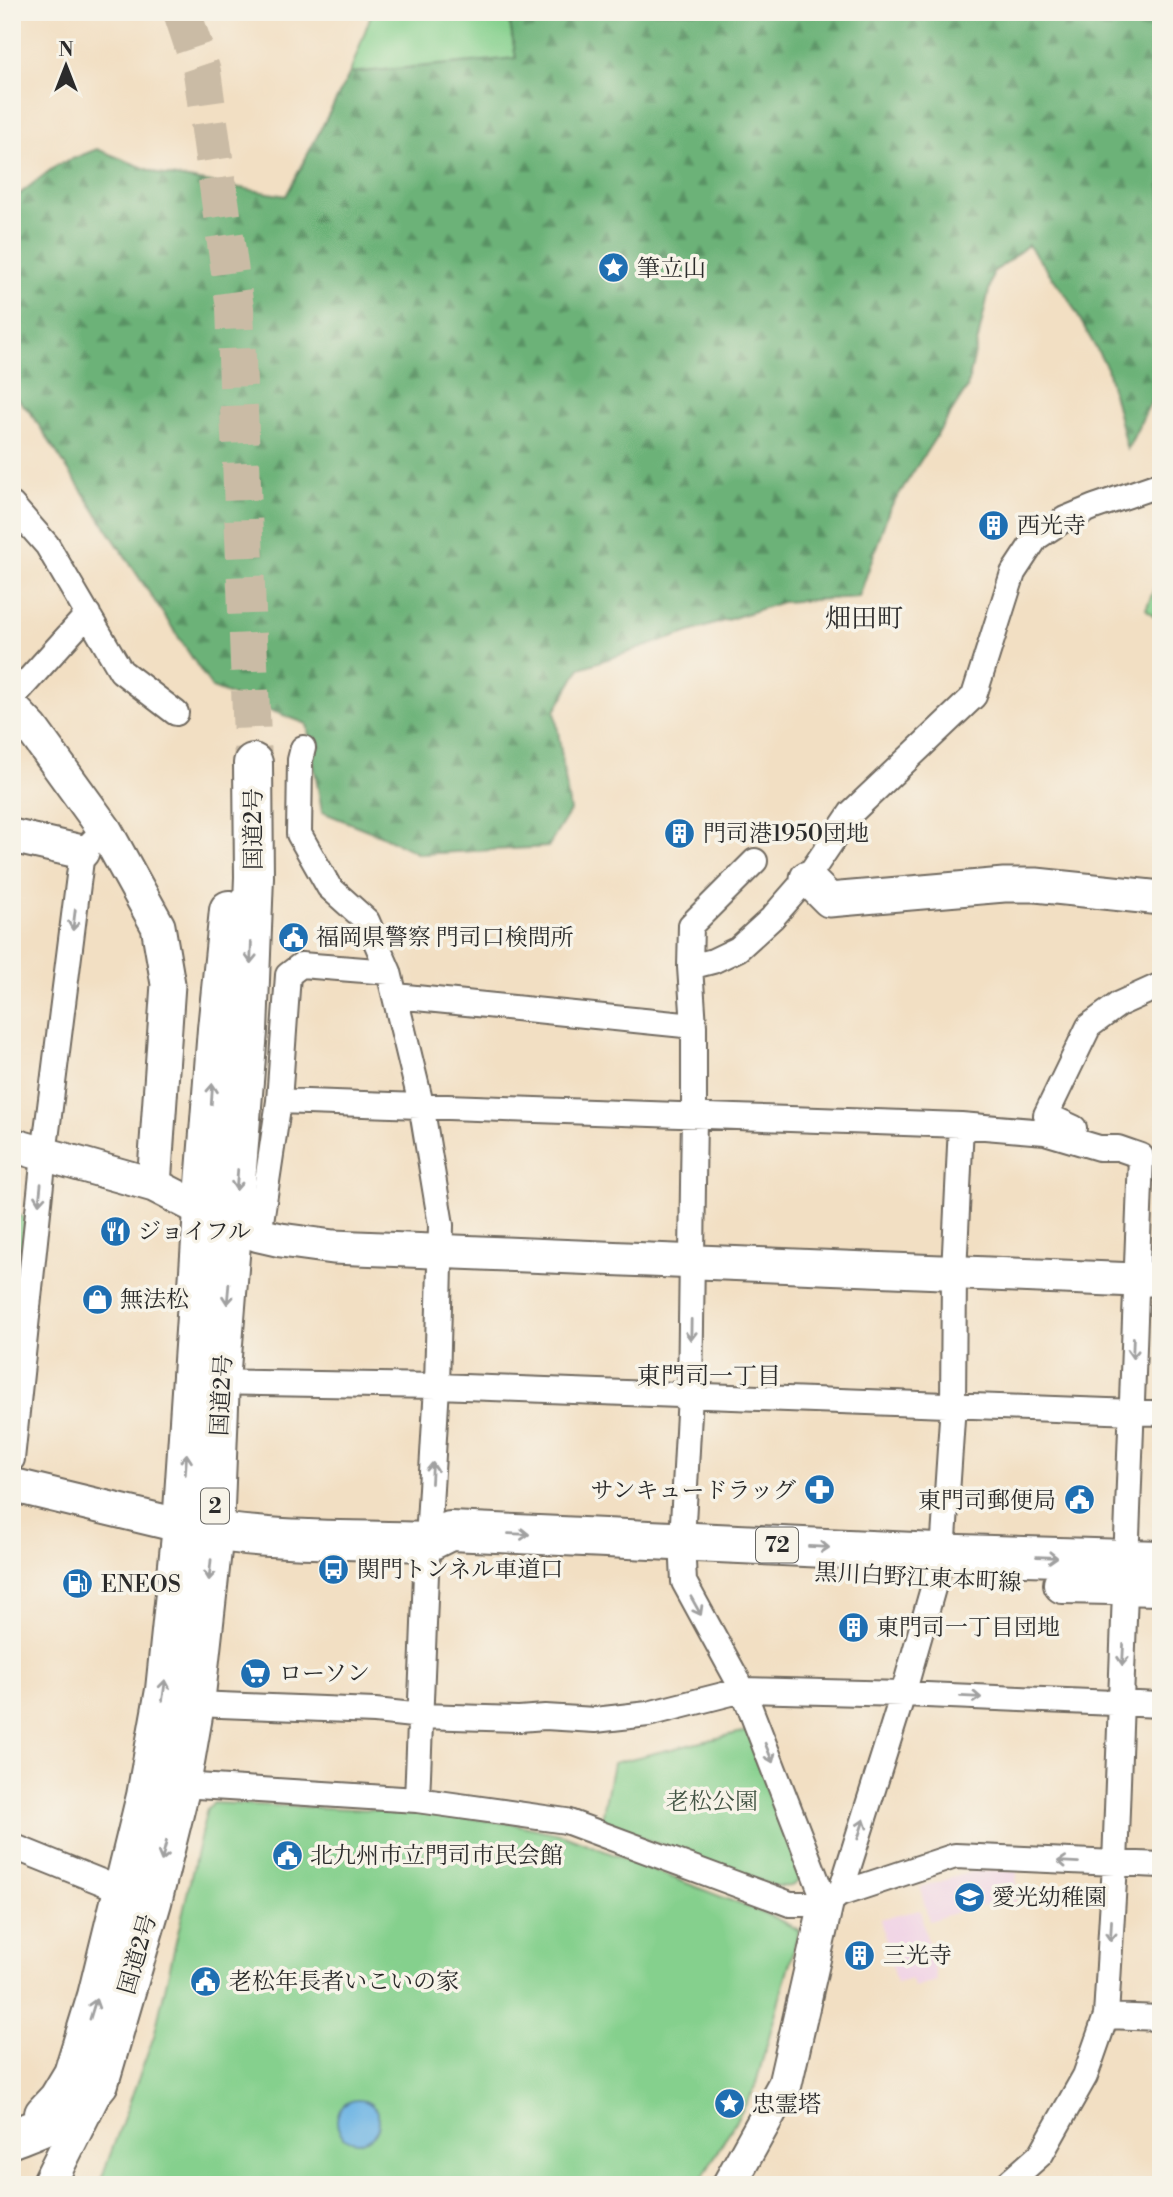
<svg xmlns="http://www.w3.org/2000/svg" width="1173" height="2197" viewBox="0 0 1173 2197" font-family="'Libre Bodoni','Noto Serif JP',serif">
<defs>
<pattern id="forest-firs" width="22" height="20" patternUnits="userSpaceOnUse" patternTransform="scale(1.75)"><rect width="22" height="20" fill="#6cb278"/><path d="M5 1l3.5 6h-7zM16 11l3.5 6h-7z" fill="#599163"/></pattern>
</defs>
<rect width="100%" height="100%" fill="#f7f3e8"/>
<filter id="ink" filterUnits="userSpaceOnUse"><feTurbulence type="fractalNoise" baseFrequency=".0143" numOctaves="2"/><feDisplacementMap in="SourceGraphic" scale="14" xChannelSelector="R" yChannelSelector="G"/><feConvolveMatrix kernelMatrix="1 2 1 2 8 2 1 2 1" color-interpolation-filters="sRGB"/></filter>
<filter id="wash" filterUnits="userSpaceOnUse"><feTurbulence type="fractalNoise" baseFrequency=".00686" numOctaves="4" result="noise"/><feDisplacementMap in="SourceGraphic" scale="28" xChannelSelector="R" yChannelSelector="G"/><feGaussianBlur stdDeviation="1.57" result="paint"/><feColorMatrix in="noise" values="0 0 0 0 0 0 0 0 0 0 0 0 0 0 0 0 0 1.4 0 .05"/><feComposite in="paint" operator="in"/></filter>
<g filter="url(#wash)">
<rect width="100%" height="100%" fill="#f2dfc3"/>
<path fill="#f0d0e5" d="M973,1871H1017L1015,1906H977L929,1921L920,1888Z
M920,1910L937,1981L914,1987L912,1979L896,1983L880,1919Z"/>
<path fill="#85d08d" stroke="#587e5c" stroke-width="2" d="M372,12H473L510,23L516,59L350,73Z
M1161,572V622L1146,609Z
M12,1215L26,1217L23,1249L12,1248Z
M751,1730L802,1872C798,1890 786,1887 771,1885L601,1823L613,1763Z
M214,1803L424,1812L514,1824L564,1835L775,1918L799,1930L754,2090L698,2185H99L154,2036L207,1808Z"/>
<path fill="url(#forest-firs)" stroke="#4c6e52" stroke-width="2" d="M473,12H1161V381L1127,450L1107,368L1068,298L1028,245L993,273L967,388L889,510L859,597L782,602L580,668L555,711L570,811L548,847L419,854L380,835L322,812L307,724L212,688L30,412L12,393V200L57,165L97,149L159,174L286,196L350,73L516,58L510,23Z"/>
<path fill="#6cb4e4" stroke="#4c7088" stroke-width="2" d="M337 2121a21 21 0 1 1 42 0a21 21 0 1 1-42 0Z"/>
</g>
<g filter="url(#ink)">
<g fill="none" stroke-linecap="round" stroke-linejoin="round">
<path stroke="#cabba5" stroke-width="38" stroke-dasharray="38 19" stroke-linecap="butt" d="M182,12L202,72L235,308L253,763"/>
<defs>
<path id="street" d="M12,505L47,545L121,671L176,713
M12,698L88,614
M303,748L300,760L299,834L329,887L367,921L389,972L421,1104L441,1225L437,1386L426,1574L417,1800
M690,967L691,925L755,861
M396,996L694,1026
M279,1101L961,1125L1045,1132L1099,1148H1118L1141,1156L1115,1864L1106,2016L1085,2076L1041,2154L1006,2185
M1074,1128L1046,1115L1089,1026L1119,1004L1161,985
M259,1235L279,1101L288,975L301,965L389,972
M207,1382L437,1386L1161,1413
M12,1459L44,1155L82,852L94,840
M195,1704L375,1711L422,1716L519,1719L545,1717L595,1720L648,1714L743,1690L903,1694L1161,1705
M170,1786L181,1785L417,1800L566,1821L790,1904H826L840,1894L955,1856L1161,1865
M12,1846L124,1891
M840,1894L903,1694L943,1553L953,1404L954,1273L961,1125
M826,1904L743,1690L684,1582L682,1541L690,1395L694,1115V1026L690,967L713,961L738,949L772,918L807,878L851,813L974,696L1013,573L1036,538L1065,519L1094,507L1161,484
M1106,2016L1161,2018"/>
<path id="secondary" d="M12,708L32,729L105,830L158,926L168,984L154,1185
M12,836L82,852
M807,878L829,900L1004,885H1036L1161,898
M12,1145L154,1185L234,1226L259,1235L281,1240L333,1247L1136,1280L1161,1278
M12,1485L182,1526
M48,2185L95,2091
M729,2185L785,2084L826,1904"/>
<path id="primary" d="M182,1526C262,1542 347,1539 428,1542L450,1531L959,1554L1161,1560
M1063,1584L1161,1586"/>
<path id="highway" d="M44,2114L58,2099L73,2074L97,1996L146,1796L165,1690L182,1526L203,1211L217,1029L229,910
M12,2138C49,2124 75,2116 99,2083L152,1902L181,1785L195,1704L214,1532L220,1381L248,1031L254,877L253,763"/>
</defs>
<use href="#street" stroke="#716a60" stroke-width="28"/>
<use href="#secondary" stroke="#716a60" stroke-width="37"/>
<use href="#primary" stroke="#716a60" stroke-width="42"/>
<use href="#highway" stroke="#716a60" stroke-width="42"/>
<use href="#street" stroke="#fff" stroke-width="24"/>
<use href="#secondary" stroke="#fff" stroke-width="33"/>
<use href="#primary" stroke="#fff" stroke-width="38"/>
<use href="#highway" stroke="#fff" stroke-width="38"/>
</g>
<defs><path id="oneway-shaft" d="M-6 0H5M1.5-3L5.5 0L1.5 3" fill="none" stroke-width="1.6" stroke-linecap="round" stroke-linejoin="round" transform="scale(1.75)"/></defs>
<g stroke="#a0a0a0">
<use href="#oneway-shaft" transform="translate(74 920) rotate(97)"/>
<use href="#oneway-shaft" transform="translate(251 953) rotate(92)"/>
<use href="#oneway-shaft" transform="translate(212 1094) rotate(-86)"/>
<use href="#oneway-shaft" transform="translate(237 1180) rotate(94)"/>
<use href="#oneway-shaft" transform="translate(40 1194) rotate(96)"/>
<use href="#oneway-shaft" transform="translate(228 1294) rotate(95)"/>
<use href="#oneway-shaft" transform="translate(691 1330) rotate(91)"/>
<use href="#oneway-shaft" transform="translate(1133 1348) rotate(92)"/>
<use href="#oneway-shaft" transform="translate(186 1464) rotate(-86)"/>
<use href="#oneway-shaft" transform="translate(432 1473) rotate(-87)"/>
<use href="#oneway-shaft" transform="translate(519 1534) rotate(2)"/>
<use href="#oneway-shaft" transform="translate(819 1547) rotate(3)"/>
<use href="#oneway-shaft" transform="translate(1047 1557) rotate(2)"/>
<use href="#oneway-shaft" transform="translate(210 1570) rotate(96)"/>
<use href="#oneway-shaft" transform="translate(696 1606) rotate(61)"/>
<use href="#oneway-shaft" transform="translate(1123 1655) rotate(93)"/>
<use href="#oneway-shaft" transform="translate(164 1690) rotate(-82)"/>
<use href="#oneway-shaft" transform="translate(971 1697) rotate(3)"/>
<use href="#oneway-shaft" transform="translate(769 1753) rotate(68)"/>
<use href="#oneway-shaft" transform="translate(861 1829) rotate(-72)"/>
<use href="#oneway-shaft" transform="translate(164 1851) rotate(104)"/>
<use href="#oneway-shaft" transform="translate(1068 1862) rotate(-177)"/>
<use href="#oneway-shaft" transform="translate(1111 1931) rotate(93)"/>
<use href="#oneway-shaft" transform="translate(93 2009) rotate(-73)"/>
</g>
</g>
<defs>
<symbol id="sight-disc" viewBox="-11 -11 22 22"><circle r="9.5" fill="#1f6fb2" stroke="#f7f3e8"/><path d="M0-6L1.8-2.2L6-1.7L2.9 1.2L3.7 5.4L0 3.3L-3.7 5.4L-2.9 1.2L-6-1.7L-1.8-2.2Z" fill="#fff"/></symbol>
<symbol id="building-disc" viewBox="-11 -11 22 22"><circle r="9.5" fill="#1f6fb2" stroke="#f7f3e8"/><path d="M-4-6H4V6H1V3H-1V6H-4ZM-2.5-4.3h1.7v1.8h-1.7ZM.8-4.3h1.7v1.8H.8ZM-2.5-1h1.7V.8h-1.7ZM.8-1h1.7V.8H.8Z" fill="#fff"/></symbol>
<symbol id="civic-disc" viewBox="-11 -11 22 22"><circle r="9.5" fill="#1f6fb2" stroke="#f7f3e8"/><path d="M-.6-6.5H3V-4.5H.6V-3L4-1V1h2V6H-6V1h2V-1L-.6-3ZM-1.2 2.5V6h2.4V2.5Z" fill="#fff"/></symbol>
<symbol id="restaurant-disc" viewBox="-11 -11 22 22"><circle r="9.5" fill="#1f6fb2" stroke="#f7f3e8"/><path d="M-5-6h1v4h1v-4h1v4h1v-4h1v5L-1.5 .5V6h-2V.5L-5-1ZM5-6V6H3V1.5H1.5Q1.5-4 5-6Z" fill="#fff"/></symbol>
<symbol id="shop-disc" viewBox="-11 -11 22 22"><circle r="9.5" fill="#1f6fb2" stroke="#f7f3e8"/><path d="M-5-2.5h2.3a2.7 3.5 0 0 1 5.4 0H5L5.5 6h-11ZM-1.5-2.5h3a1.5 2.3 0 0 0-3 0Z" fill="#fff"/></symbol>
<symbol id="pharmacy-disc" viewBox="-11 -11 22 22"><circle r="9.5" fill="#1f6fb2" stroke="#f7f3e8"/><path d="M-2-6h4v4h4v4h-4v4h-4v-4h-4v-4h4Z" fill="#fff"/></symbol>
<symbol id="bus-disc" viewBox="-11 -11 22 22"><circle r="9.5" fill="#1f6fb2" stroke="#f7f3e8"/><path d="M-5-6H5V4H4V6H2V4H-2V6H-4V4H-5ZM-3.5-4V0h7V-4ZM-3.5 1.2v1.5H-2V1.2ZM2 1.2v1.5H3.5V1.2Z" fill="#fff"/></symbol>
<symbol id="fuel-disc" viewBox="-11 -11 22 22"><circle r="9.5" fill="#1f6fb2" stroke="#f7f3e8"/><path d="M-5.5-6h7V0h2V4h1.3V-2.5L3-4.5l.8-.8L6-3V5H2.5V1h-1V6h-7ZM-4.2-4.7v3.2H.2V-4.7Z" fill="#fff"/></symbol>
<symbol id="supermarket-disc" viewBox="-11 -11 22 22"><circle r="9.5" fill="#1f6fb2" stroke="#f7f3e8"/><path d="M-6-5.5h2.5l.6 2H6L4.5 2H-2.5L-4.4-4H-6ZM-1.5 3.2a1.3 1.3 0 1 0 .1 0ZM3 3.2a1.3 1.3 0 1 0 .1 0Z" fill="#fff"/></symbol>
<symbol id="school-disc" viewBox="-11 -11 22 22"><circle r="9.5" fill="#1f6fb2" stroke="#f7f3e8"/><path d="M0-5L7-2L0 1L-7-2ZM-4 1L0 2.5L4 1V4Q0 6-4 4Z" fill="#fff"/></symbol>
</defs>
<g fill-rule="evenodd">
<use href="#sight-disc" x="596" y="250" width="35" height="35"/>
<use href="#building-disc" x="976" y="508" width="35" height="35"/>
<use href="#building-disc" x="662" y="816" width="35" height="35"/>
<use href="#civic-disc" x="276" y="920" width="35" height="35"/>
<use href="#restaurant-disc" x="98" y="1214" width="35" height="35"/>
<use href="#shop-disc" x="80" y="1282" width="35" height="35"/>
<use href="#pharmacy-disc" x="802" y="1472" width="35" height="35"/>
<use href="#civic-disc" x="1062" y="1482" width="35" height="35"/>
<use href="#bus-disc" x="316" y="1552" width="35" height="35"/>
<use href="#fuel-disc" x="60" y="1566" width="35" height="35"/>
<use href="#building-disc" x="836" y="1610" width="35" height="35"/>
<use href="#supermarket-disc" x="238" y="1656" width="35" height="35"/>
<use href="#civic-disc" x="270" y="1838" width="35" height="35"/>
<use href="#school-disc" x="952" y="1880" width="35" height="35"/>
<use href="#building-disc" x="842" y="1938" width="35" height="35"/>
<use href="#civic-disc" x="188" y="1964" width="35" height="35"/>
<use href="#sight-disc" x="712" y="2086" width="35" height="35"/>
</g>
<g text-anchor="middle" stroke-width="7" stroke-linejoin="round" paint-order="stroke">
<g fill="#f7f3e8" stroke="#686764" stroke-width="2">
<rect x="201" y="1488.5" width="28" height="35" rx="5"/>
<rect x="756" y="1527.5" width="42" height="35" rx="5"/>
</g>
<g font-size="21" font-weight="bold" fill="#2b2b2b">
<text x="215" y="1513">2</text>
<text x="777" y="1552">72</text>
</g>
<g font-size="23" fill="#2b2b2b" stroke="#f7f3e8" text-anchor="start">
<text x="637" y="276">筆立山</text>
<text x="1017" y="533">西光寺</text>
<text x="703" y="841">門司港1950団地</text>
<text x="316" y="945">福岡県警察 門司口検問所</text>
<text x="138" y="1239">ジョイフル</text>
<text x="120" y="1307">無法松</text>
<text x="796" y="1498" text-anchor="end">サンキュードラッグ</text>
<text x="1056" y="1508" text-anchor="end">東門司郵便局</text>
<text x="357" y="1577">関門トンネル車道口</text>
<text x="101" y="1592">ENEOS</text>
<text x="876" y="1635">東門司一丁目団地</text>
<text x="279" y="1681">ローソン</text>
<text x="310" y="1863">北九州市立門司市民会館</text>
<text x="992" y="1905">愛光幼稚園</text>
<text x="883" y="1963">三光寺</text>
<text x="229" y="1989">老松年長者いこいの家</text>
<text x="752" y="2112">忠霊塔</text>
</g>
<g font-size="23" fill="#2b2b2b" stroke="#f7f3e8">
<text transform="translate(253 829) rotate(-90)" y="8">国道2号</text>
<text transform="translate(221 1395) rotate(-87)" y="8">国道2号</text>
<text transform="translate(918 1577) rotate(3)" y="8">黒川白野江東本町線</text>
<text transform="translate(137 1954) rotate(-74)" y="8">国道2号</text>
</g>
<g font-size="23" fill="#425444" stroke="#f7f3e8">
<text x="712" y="1809">老松公園</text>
</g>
<g font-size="24" fill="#2b2b2b" stroke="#f7f3e8">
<text x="709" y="1384">東門司一丁目</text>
</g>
<g font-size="26" fill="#2b2b2b" stroke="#f7f3e8">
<text x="864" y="627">畑田町</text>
</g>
</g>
<rect width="1173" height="2197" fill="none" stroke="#f7f3e8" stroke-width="42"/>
<g transform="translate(66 66)" stroke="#f7f3e8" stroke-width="5" paint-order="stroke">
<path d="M0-5L12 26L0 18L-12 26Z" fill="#2b2b2b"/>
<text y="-10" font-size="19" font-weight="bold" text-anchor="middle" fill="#2b2b2b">N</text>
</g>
</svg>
